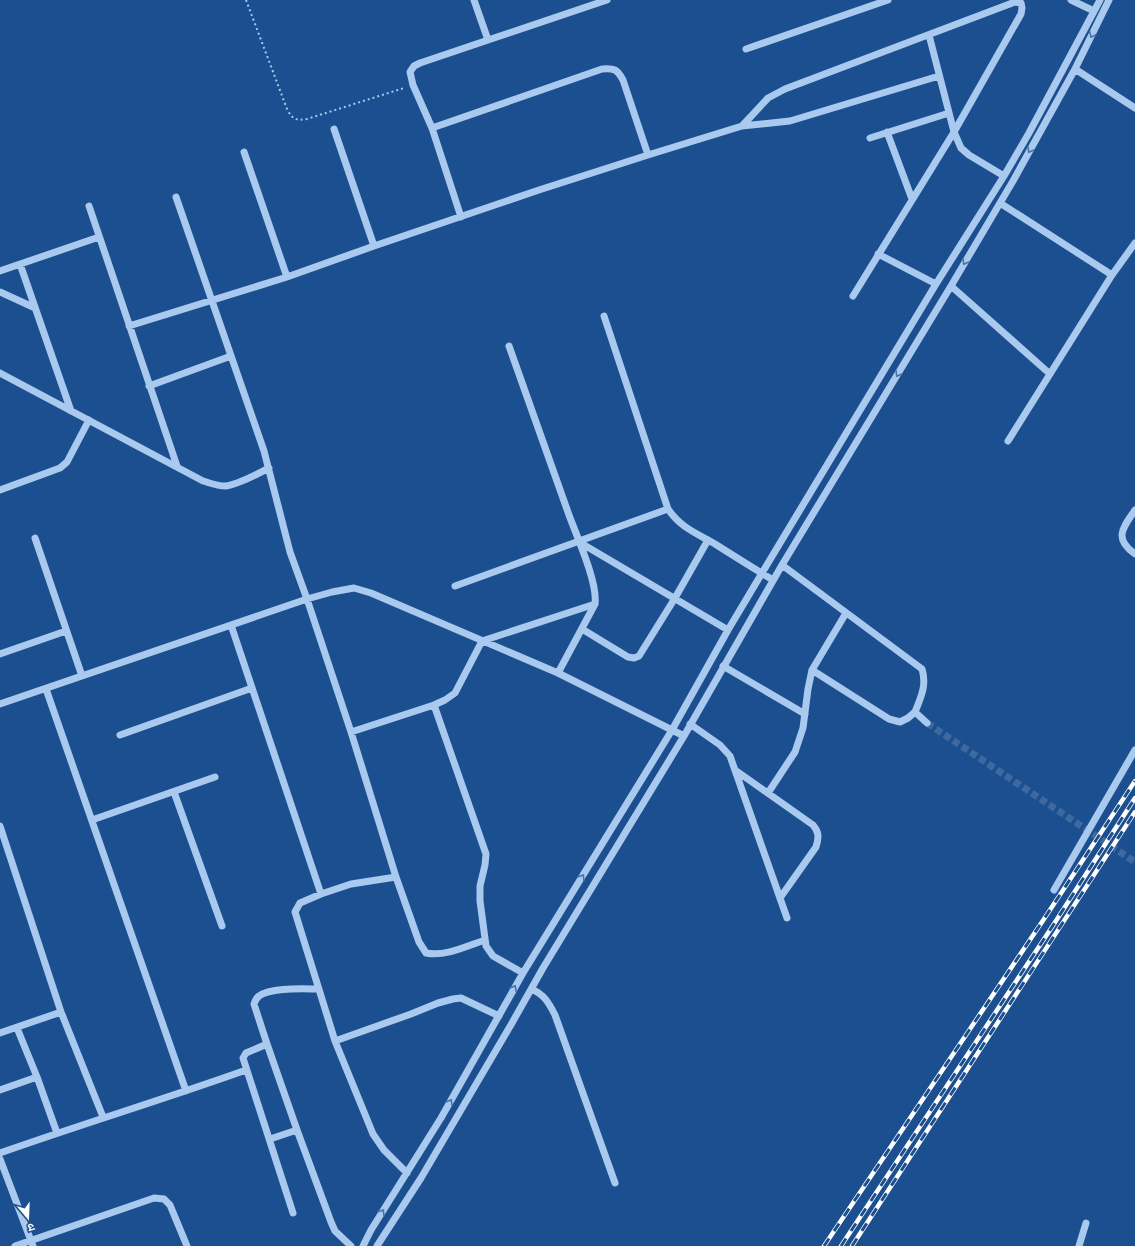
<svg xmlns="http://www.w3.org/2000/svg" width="1135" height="1246" viewBox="0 0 1135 1246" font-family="Jost,'Noto Sans Devanagari',sans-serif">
<rect width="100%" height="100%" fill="#1b4f8f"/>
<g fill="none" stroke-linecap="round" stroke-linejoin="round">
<path stroke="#3d69a0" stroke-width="7" stroke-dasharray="7 3.5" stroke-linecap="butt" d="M927,723L1135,862"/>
<path stroke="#a9c9ee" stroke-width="2" stroke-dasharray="2 3" stroke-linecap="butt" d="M246,0L287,109C292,119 296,121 307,119L404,88"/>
<path stroke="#a9c9ee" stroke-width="7" d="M474,0L488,40
M1071,0L1094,11
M929,35L954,132L961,148L969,155L1004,176
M746,49L888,0
M1075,69L1135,108
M742,126L790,121L939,76
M432,128L602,69C614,68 617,69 623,80L648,155
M334,129L374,246
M887,132L912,199
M870,138L949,113
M244,152L287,277
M176,197L264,451L290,552L307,599L351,732L396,877L419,942L426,953C445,957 467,946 485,940
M1000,203L1112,275
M89,206L177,466
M461,217L432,128L413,85L410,72L414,66L420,63L607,0
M878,254L936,284
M20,264L71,411
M0,271L99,237
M951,286L1050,374
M0,292L35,308
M604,316L668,509C681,528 696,533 715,544C734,556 753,568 773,580
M129,326L287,277L374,246L539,190L648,155L742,126L768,98L785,89L1015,2L1021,3L1022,8L1021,14L954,132L853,296
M509,346C529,402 549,458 569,515C577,537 598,583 595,604L558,673
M0,373L203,481C210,483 217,486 225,486C238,485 257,474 269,468
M149,386L231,356
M1008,441L1112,275L1135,243
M0,490L60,468L67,462L89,420
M1135,510C1123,528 1113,538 1135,554
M35,538L82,676
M579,542L728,630
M782,565L922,669C927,685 921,697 915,712L927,723
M455,586L668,509
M231,625L321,894
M582,629L628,657L634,658L639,656L675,598L708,540
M0,654L66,631
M723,666L805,714
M812,670L889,719L900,722L908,718L915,712
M46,689L186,1091
M0,704L307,599L332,592L354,588L371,593L558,673L684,736
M434,705L486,854L485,865L480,886V901L486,946L493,956L523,973
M690,724L720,745L730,756L787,918
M351,732L434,705L445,700L455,693L482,641L595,604
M120,735L252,688
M735,770L813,825C819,832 819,837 816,847L780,898
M174,792L222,926
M768,793L795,752L803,728L808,689L812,670L846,613
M92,820L215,777
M0,826L61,1012
M396,877L351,884L321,894L300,903L295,912L335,1041L373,1134L384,1150L407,1173
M1054,890L1135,750
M531,989C544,994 549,1003 555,1015L615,1183
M17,1028L37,1077L57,1133
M0,1033L61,1012L103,1117
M335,1041L411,1014L438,1003L453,999L461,998L499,1016
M267,1044L246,1053L243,1058L293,1213
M0,1090L37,1077
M297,1130L267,1044L254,1004C255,1001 256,998 259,996C271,987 304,989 319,989
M270,1139L297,1130L331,1222L335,1231L351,1246
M0,1153C82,1124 165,1099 246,1070
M0,1159L33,1246
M15,1246L154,1198L164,1199L170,1205L187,1246
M363,1246L371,1230L441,1118L523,973L672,730L728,630L762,573L936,284L1004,176L1029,133L1100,0
M377,1246L421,1178L512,1023L543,968L684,736L782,565L951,286L1013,181L1075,69L1109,0
M1079,1246L1086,1223"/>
<defs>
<path id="rail" d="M824,1246L1044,919L1135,781
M841,1246L1052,927L1135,798
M852,1246L1135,812"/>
</defs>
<use href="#rail" stroke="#fff" stroke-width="4.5"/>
<use href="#rail" stroke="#1b4f8f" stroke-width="3" stroke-dasharray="9" stroke-linecap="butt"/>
</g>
<defs><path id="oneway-chevron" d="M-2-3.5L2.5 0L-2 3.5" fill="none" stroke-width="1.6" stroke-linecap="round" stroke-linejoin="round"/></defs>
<g stroke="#4674ac">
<use href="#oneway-chevron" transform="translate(1092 35) rotate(116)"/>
<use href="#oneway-chevron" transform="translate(1030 150) rotate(119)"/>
<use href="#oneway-chevron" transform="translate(965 262) rotate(120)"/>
<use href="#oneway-chevron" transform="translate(898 374) rotate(121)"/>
<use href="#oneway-chevron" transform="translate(582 877) rotate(-58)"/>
<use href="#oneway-chevron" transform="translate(514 988) rotate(-61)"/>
<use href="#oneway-chevron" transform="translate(450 1102) rotate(-60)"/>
<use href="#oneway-chevron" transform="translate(382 1212) rotate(-58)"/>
</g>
<g transform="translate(28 1218) rotate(161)" stroke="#1b4f8f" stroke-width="3" paint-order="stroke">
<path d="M0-3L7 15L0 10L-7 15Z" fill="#ffffff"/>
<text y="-6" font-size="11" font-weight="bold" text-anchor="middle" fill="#ffffff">उ</text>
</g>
</svg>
